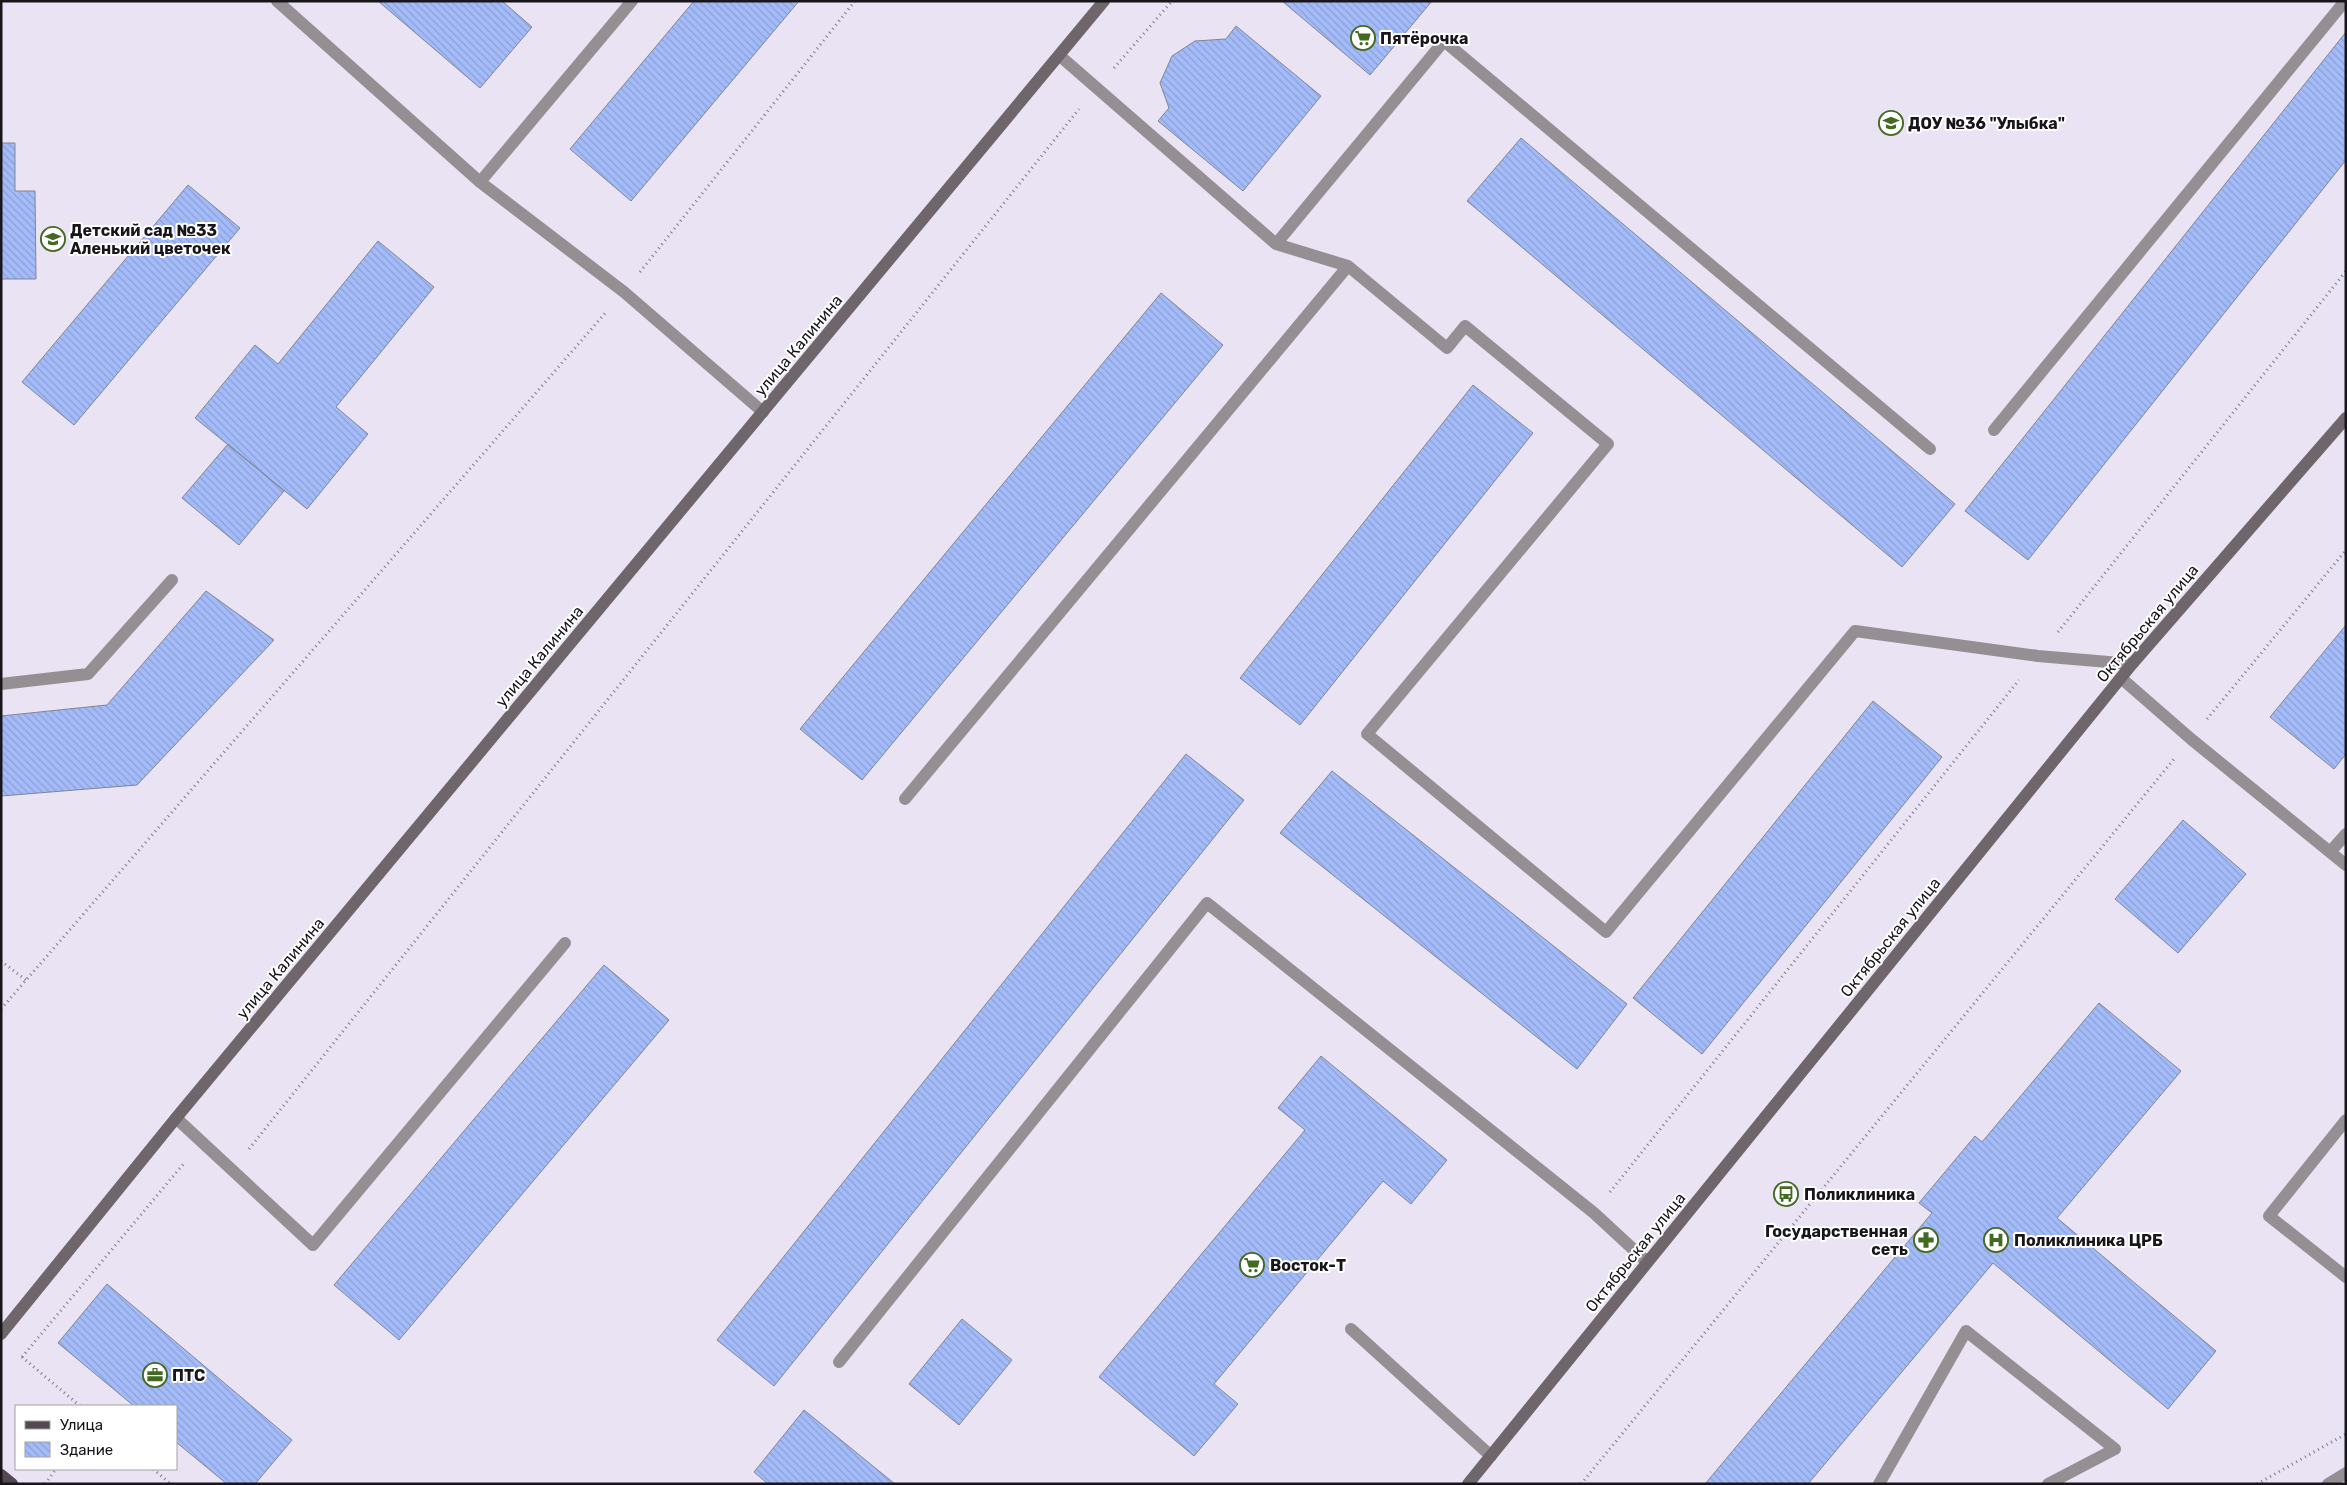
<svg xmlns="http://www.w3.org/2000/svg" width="2347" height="1485" viewBox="0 0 2347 1485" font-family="Rubik,sans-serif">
<defs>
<pattern id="building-back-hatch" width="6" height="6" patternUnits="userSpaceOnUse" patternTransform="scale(1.25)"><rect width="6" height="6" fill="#a4bbf9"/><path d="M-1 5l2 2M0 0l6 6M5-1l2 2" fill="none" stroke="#8ca0d5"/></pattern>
</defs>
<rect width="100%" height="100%" fill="#e9e3f3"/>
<path fill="url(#building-back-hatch)" stroke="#808694" d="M378,1H502L532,27L480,88Z
M694,1H799L631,201L570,149Z
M1282,1H1432L1370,75Z
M1236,26L1321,96L1243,191L1158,121L1169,108L1160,83L1172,56L1195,41L1226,39Z
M2346,32V160L2028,560L1965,511Z
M1521,138L1955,504L1902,567L1467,201Z
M1,143H15V191H35L36,279H1Z
M188,185L240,228L74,425L22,382Z
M378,241L434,287L336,407L368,434L307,509L195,418L255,345L278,364Z
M1161,293L1223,345L862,780L800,729Z
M1473,385L1533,433L1300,725L1240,678Z
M228,444L284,491L239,545L182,498Z
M206,591L274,640L137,785L1,796V716L107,705Z
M2346,625V754L2334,769L2270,717Z
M1873,701L1942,757L1702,1054L1633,998Z
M1186,754L1244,800L774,1386L717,1340Z
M1332,771L1627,1004L1577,1069L1280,833Z
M2183,820L2246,874L2178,953L2115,899Z
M604,965L669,1020L399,1340L334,1285Z
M2099,1003L2181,1071L2057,1218L2216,1351L2168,1409L1993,1263L1808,1484H1705L1932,1213L1919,1203L1975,1136L1982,1142Z
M1321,1056L1447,1160L1411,1204L1383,1181L1214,1384L1238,1404L1194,1456L1099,1377L1305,1130L1278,1108Z
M107,1284L292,1440L255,1484H227L176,1442V1406H134L58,1343Z
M962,1319L1012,1360L959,1425L909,1384Z
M804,1410L895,1484H768L754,1472Z"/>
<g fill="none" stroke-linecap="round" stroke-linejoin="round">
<path stroke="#7f7b85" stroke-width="3" stroke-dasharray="1 4" stroke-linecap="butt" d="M1114,68L1172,1
M640,272L855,1
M2058,632L2346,271
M2207,719L2346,550
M1,961L26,980
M1,1009L607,311
M249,1149L1079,109
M1610,1192L2019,680
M22,1357L185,1162
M22,1357L80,1406
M153,1469L171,1484
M45,1484L56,1469
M1581,1484L2174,759
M2257,1484L2346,1434"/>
<path stroke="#958f93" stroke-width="12" d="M277,1L480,182L624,292L763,412
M1060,56L1276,244L1348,266L1447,348L1465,326L1608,444L1367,734L1606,932L1855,631L2038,656L2132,664
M480,182L632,1
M1276,244L1444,41L1930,449
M1994,430L2345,1
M2121,678L2191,739L2346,865
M1,684L88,674L172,580
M905,799L1348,266
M2330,852L2346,834
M176,1118L313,1245L565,943
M2346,1120L2269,1216L2346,1277
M1351,1329L1491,1456
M839,1362L1207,903L1594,1213L1647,1262
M1879,1484L1966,1331L2115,1449L2048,1484"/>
<path stroke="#958f93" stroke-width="12" d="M2328,1484L2346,1473"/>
<path stroke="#6f666c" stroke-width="12" d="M1,1334L176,1118L1104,1
M1468,1484L2132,664L2346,418"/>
<path stroke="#534950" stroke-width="12" d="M1,1475L12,1484"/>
</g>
<defs>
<symbol id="supermarket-ring" viewBox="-11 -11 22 22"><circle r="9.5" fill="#fff" stroke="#436923" stroke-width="1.5"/><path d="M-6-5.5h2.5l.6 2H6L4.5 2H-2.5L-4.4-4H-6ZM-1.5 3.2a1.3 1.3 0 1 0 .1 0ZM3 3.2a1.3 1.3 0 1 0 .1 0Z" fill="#436923"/></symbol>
<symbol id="school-ring" viewBox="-11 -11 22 22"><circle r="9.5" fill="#fff" stroke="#436923" stroke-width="1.5"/><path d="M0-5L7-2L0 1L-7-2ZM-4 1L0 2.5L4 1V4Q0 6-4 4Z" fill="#436923"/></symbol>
<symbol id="bus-ring" viewBox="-11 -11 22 22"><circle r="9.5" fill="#fff" stroke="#436923" stroke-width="1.5"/><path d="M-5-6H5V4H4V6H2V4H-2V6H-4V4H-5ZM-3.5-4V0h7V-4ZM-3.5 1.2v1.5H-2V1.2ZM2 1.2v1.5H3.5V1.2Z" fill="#436923"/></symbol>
<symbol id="pharmacy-ring" viewBox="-11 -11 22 22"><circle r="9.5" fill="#fff" stroke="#436923" stroke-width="1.5"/><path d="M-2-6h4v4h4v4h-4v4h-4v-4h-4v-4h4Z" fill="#436923"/></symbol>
<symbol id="hospital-ring" viewBox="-11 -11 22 22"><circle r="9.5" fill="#fff" stroke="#436923" stroke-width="1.5"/><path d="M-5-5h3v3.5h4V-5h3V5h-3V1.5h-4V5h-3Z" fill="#436923"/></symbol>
<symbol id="office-ring" viewBox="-11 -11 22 22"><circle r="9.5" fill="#fff" stroke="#436923" stroke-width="1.5"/><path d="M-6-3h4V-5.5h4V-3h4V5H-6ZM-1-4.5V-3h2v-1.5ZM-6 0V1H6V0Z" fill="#436923"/></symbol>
</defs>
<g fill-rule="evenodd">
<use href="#supermarket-ring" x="1349" y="24" width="28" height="28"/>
<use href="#school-ring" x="1877" y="109" width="28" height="28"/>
<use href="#school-ring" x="39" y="225" width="28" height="28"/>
<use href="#bus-ring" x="1772" y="1180" width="28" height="28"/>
<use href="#pharmacy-ring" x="1912" y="1226" width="28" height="28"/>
<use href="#hospital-ring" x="1982" y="1226" width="28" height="28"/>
<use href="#supermarket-ring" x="1238" y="1251" width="28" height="28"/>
<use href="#office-ring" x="141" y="1361" width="28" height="28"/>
</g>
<g text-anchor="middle" stroke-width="4" stroke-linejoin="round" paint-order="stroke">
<g font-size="16" font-weight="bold" fill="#18161b" stroke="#fff" text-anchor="start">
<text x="1380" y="44">Пятёрочка</text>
<text x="1908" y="129">ДОУ №36 "Улыбка"</text>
<text x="70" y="236">Детский сад №33<tspan x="70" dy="18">Аленький цветочек</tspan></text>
<text x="1804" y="1200">Поликлиника</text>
<text x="1908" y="1237" text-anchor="end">Государственная<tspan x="1908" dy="18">сеть</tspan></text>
<text x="2014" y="1246">Поликлиника ЦРБ</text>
<text x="1270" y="1271">Восток-Т</text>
<text x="172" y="1381">ПТС</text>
</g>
<g font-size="16" fill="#18161b" stroke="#fff">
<text transform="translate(798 345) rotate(-50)" y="6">улица Калинина</text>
<text transform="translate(2147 623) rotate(-50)" y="6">Октябрьская улица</text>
<text transform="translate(539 656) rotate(-50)" y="6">улица Калинина</text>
<text transform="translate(1890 937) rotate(-51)" y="6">Октябрьская улица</text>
<text transform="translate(280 968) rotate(-50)" y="6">улица Калинина</text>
<text transform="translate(1635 1252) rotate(-51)" y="6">Октябрьская улица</text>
</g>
</g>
<rect width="2347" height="1485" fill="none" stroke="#18161b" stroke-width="5"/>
<rect x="15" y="1405" width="162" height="65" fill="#ffffff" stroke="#a3a2a4"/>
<rect x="25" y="1421" width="25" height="8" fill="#534950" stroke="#a3a2a4"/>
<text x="60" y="1430" font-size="15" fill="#18161b">Улица</text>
<rect x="25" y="1442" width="25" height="15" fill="url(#building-back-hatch)" stroke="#a3a2a4"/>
<text x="60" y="1455" font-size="15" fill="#18161b">Здание</text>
</svg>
